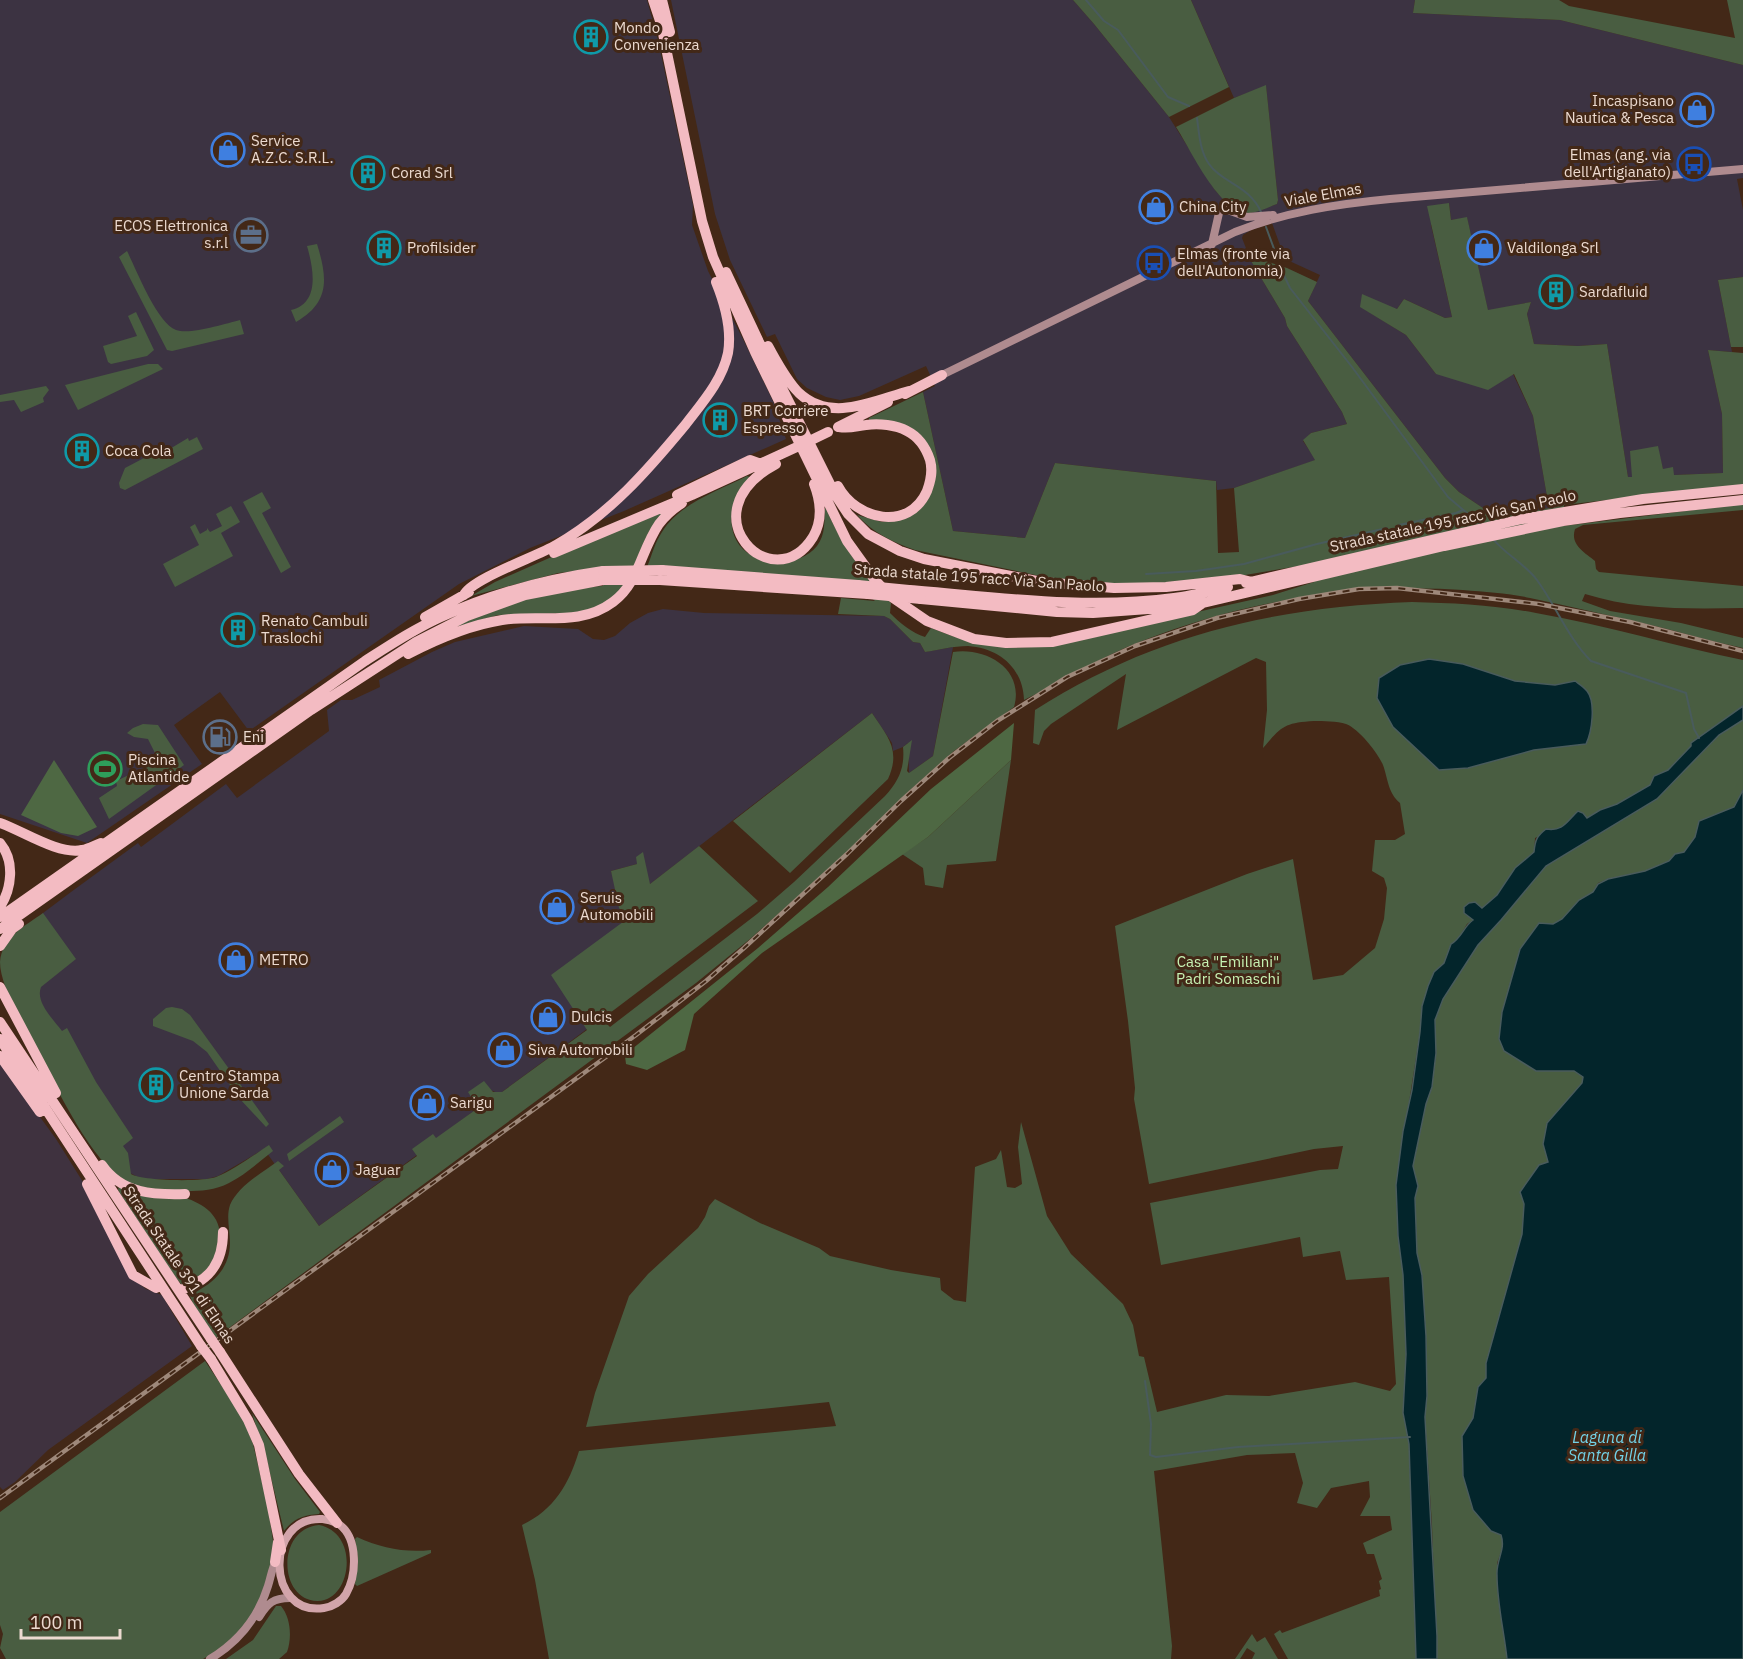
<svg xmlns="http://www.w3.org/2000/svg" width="1743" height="1659" viewBox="0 0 1743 1659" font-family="'IBM Plex Sans',sans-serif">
<rect width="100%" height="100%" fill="#432817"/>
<path fill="#3f323f" d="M0,1062L56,1139L83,1182L133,1279L146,1289L162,1295L192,1346L48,1450L15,1482L3,1490L0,1487Z"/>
<path fill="#3c3342" d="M0,0H647L658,40L693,205L692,225L708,271L743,339L773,401L786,439L624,511L530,548L459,584L249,731L220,692L174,725L202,764L87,843L0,814Z
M671,0H1073L1094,24L1169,117L1215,190L1230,207L1241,212L1251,213L1277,204L1278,200L1266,86L1234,98L1191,0H1415L1413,13L1560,20L1743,65V178L1737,179L1743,210V277L1718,280L1732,352L1708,350L1722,414L1723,473L1674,475L1663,469L1657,446L1632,477H1628L1607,344L1578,346L1534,344L1527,314L1531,302L1488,311L1467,218L1451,220L1449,203L1431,225L1452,317L1445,318L1404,299L1397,309L1361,307L1406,335L1436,374H1513L1533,416L1549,508L1501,517L1489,512L1459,492L1445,478L1308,301L1320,275L1285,259L1272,223L1251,230L1243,235L1242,238L1251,261L1285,318L1287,326L1342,412L1347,424L1311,433L1303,441L1316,460L1234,488L1217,490L1216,481L1055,463L1025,538L953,531L923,392L935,386L926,366L859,396L840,400L826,397L807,388L797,379L775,334L767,337L730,260L715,214Z
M663,609L704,613L884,616L890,619L913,642L920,643L925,652L953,647L933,756L909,773L908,743L903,747L893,751L892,743L872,713L650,884L637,864L611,871L627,919L587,1029L502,1092L498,1093L490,1090L477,1105L478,1108L436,1139L433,1135L413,1149L417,1155L319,1226L264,1149L218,1176L207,1179H142L124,1170L11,945L43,913L71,892L138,843L141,847L226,784L237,798L329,731L327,710L341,700H352L380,687L379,680L432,652L455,642L524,626L578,629L593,639L604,640L615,636L630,623L648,613Z"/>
<path fill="#495d41" d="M1073,0H1191L1229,87L1169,117L1094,24Z
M1415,0H1559L1569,6L1735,38L1727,0H1743V65L1560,20L1413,13Z
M1266,85L1278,200L1277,204C1269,207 1259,212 1250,213C1220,215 1191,150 1176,127L1234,98Z
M1449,203L1451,220L1467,217L1488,310L1531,302L1527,314L1534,344L1578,346L1607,344L1628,477H1632L1630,451L1658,446L1663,469L1673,467L1674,475L1723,473L1722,414L1708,350L1743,353V486L1675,492L1564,505L1563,526L1743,504V510L1583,525L1575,529C1570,545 1584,552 1595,561L1596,569L1599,572L1743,586V608C1690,609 1636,610 1585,594L1582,601L1610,611L1681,623L1743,638V648C1713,642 1684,633 1655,626C1613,616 1572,607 1530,598C1509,593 1485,592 1463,590C1353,583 1244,601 1142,641C1100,657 1063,681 1024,700C1023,668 999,648 968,646C953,646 939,650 925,652L920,643L913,642L890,619L884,616L838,614L841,598L875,601L854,582L647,567C652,555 655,542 662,532C680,503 718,491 747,476L750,477C729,498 721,540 753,556C772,566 803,564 817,546C826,534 824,521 825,507C845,548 858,570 891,603L890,613C900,623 912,633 925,637L931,628C969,644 1004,650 1045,646L1273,595L1314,582L1299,566L1221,579L1139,585L1055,579L915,550C893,542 873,533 857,515L882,522L899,519L932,485L924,439L869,420V418L923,392L953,531L1025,538L1055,463L1216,481L1218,553L1239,552L1234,488L1315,460L1303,440L1311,433L1347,424L1342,412L1287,326L1285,318L1251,261L1253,257L1287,268L1317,282L1308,301L1445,478L1459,492L1489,512L1499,510L1501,517L1549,508L1533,416L1514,374L1488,390L1436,374L1406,335L1360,307L1362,294L1397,309L1404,299L1445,318L1452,317L1427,206Z
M317,244C327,277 331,302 296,322L291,310C321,303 313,267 307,246Z
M127,251C136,269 157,323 176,330C190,335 224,324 240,320L244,334L172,351L167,350L119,257Z
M1743,277V347H1731L1718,280Z
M136,312L154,350L147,356L111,364L108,362L103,346L137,336L128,316Z
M148,364H158L163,369L78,410L65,385Z
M46,386L49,390L43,398L44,402L21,412L14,400L0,402V395Z
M197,437L203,449L125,490L120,488L119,483L125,468L163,448L168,450L188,438L189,441Z
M262,492L271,508L262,513L291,567L281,573L243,502Z
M231,506L240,522L221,533L233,556L175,587L163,564L199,545L190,527L195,524L200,534L207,530V528L210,532L222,526L216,514Z
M671,506L626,587L601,606L576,613L498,615L456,627C484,606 566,588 603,586V568L558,573L471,596L495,582L547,559Z
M1412,602C1454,603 1495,605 1536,613C1606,625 1674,646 1743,660V706L1691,743V746L1668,770L1654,776L1650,785L1617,804L1600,810L1587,819L1573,816C1567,829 1548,833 1535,838L1534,852L1497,895L1482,908L1465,907L1464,913L1473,920L1467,924L1444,963L1434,972L1422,1006L1420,1032L1396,1185L1398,1236L1403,1275L1406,1354L1403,1413L1409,1444L1416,1659H1288L1274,1634L1280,1630L1282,1633L1380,1596L1379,1590L1381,1589L1379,1581L1382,1579L1374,1554H1367L1363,1543L1392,1530L1390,1516H1360L1370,1497L1369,1481L1331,1488L1317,1508L1297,1503L1303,1483L1295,1453L1247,1455L1154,1471L1172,1646L1171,1659H549L535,1580L522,1525C554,1510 569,1484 579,1451L836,1426L829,1402L586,1427L595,1393L629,1296L648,1274L698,1228L705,1217L709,1206L715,1199L760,1223L819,1248L830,1256L891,1270L940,1278L941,1290L954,1300L966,1302L975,1167L996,1159L1001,1150L1007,1187L1015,1188L1022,1184L1018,1147L1021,1122L1047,1216L1071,1254L1123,1304L1133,1325L1139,1356L1144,1357L1157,1412L1226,1395L1269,1396L1355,1382L1390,1391L1396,1384L1389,1277L1346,1280L1340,1251L1303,1257L1300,1237L1161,1265L1150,1203L1320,1170L1338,1169L1343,1146L1314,1149L1149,1184L1134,1099L1135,1088L1128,1021L1115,926L1247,874L1293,859L1313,980L1343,975L1375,948L1384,919L1387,888L1384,878L1372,871L1375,840H1395L1405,834L1400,803C1388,793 1388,779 1383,765C1378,753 1359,729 1346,724C1337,721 1323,721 1314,721C1284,723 1282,726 1263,748L1267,710L1266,662L1256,658L1117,730L1126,674L1051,724L1044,731L1039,745L1033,743L1035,710C1152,635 1275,607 1412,602Z
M953,652C986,647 1025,669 1014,707L954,751L909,791L840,859L750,939L696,983L214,1339L195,1309L189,1293C212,1287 230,1268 230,1243C230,1230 226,1217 230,1205C238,1186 262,1173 278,1161L284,1166L279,1170L319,1226L417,1156L412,1149L433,1134L436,1138L478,1108L468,1092L484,1081L493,1092H502L587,1030L551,975L627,919L619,908L611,871L637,864L636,857L643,852L650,884L699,846L758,901L602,1019L610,1027L757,914L794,882L885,796C899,781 905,767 903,747L912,740L907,771L909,773L933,756Z
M872,713C888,737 901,750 888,779L790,873L733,821Z
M1743,720V790L1734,807L1699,821L1695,837L1684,852L1675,854L1669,861L1645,871L1608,879L1598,883L1593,892L1579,900L1562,919L1520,949L1502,1012L1499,1039L1536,1071H1574L1583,1077V1083L1547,1123L1543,1144L1548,1162L1524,1204L1522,1234L1486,1363V1378L1478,1387L1473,1418L1462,1436L1504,1544L1497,1563V1583L1507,1659H1437L1432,1525L1425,1417L1427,1396L1426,1336L1422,1275L1417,1253L1415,1198L1418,1186L1413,1166L1426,1104L1432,1087L1436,1053L1435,1020L1443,999L1478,945L1501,920L1546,866L1657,799L1719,735Z
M143,724L158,725L184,765L109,819L99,798L117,786L116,781L159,761L148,739L134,737L127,733L133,728Z
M1011,760L996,861L947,865L943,888L925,885L923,868L902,854L928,837Z
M43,913L76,959L41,987C35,1002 53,1019 62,1031L67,1028L96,1082L133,1138L123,1146L128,1153L131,1174C142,1181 203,1182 216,1177C232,1171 254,1155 269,1145L273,1151C259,1162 245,1175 229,1183C212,1192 195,1191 176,1191C160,1190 142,1191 127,1183C90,1160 61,1095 40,1057C28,1033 0,988 0,962C2,937 25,926 43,913Z
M172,1007L182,1009L190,1015L269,1124L266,1127L239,1098L207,1052L193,1041L153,1026V1019L166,1008Z
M340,1116L344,1122L289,1161L287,1154Z
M119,1186C149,1191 218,1192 220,1234C220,1244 216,1256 214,1266L183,1286L174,1276L118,1190Z
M205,1361L242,1416L253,1444L268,1507L273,1541V1555L271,1569L257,1606L243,1629L224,1647L203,1659H6L0,1648L3,1634L0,1625V1512Z
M252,1413L295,1479L320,1512L319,1514C303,1515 293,1519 284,1531L267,1461Z
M319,1525C360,1533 352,1600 318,1601C279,1602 275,1529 319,1525Z
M357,1537C381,1548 405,1553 431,1550V1553L357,1586L355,1584L358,1559L355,1539Z
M276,1606H281C291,1618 292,1638 287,1652L279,1659H226L253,1640Z
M1252,1634L1257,1642L1265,1637L1278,1659H1252L1255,1653L1247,1648L1240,1659H1235Z"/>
<path fill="#4e6843" d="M1014,723L1011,760L928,837L762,953L694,1014L685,1050L647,1070L626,1064L625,1056L632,1049L758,948L828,887L931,789Z
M54,760L97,827L78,836L61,833L21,815Z"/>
<path fill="#03252b" stroke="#495b5c" stroke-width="1.5" d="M1429,659L1463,664L1515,681L1555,685L1575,681C1579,684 1584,687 1587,691C1596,702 1592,732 1586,744L1534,750L1468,768L1439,770L1393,727L1377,698L1379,678L1400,665Z
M1743,706V720L1719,735L1657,799L1546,866L1501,920L1478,945L1443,999L1435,1020L1436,1053L1432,1087L1426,1104L1413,1166L1418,1186L1415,1198L1417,1253L1422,1275L1426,1336L1427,1396L1425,1417L1437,1636V1659H1416L1409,1444L1403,1413L1406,1354L1403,1275L1398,1236L1396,1185L1403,1131L1412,1090L1420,1032L1422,1006L1428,986L1434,972L1444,963L1451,944C1461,939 1464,926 1473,920L1464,913V907L1469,903L1475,902L1482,908L1497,895L1515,868L1534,852C1535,840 1537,836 1546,829C1563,832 1567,821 1578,811L1583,813L1587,818L1600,810L1617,804L1650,785L1654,776L1668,770L1691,746V743Z
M1743,790V1659H1507C1504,1631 1497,1603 1497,1575C1496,1559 1506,1550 1501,1535L1491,1531L1473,1510L1463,1476L1462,1436L1473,1418L1478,1387L1486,1378V1363L1522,1234L1524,1204L1520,1192L1539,1165L1548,1162L1543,1144L1547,1123L1582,1083L1583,1077L1574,1071H1536L1504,1051L1499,1039L1502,1012L1520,949L1539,923L1553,924L1562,919L1579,900L1593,892L1598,884L1608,879L1645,871L1669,861L1675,854L1684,852L1695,837L1699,821L1734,807Z"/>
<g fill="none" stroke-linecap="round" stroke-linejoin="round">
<path stroke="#495b5c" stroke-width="2" d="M1086,0L1104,21L1118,30L1168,97L1189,106
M1197,118C1199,133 1200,152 1209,164C1222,183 1249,185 1261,212
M1266,227L1277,257
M1281,269L1290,288L1352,367L1448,497L1481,525
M1399,525L1456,513L1463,510
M1493,539C1505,554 1525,564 1537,580C1556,606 1568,638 1591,661L1686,693L1694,729L1699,738
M1146,574L1196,571L1244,564L1317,544L1387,528
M1145,1381L1151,1424L1150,1455L1156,1457L1238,1447L1410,1437"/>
<path stroke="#af8b8f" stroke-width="8" d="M1225,209L1247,217L1273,215
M1212,244L1219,213
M942,375L1235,232C1285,212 1337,204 1390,199L1743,169
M259,1617C268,1603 273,1598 290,1598
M210,1659C238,1642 258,1618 268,1586C271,1577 272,1567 277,1559"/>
<path stroke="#d2a4aa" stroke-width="8" d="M322,1519C328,1520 335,1521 340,1525C358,1539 357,1575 346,1594C342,1601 332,1607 324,1608C266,1617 264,1516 322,1519Z"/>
<path stroke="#f3bbc2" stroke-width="10" d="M653,0L661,24L702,221L713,257L755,352L847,541L875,580L889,595L927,621L974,639L1006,643L1052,642L1193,610L1203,603
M662,0L670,32
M726,272L759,342L836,496L848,514L868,534L900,551L924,559L1042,582L1114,588L1166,587L1240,579L1252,582
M768,346C777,362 786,380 799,393C831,423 873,401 909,391
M905,394L942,375
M838,427L888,402
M776,464C685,513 773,601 813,537C823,520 821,502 814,484
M838,486C856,520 909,532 927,491C931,480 933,471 930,460C926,448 919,437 907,431C896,425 879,423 866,425C856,426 850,429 839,427
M677,495L750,460L761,464
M554,553L692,495L799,446
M662,570L858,585
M660,580L868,594
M1246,583L1522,519L1643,499L1743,489
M909,590C997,597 1087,610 1174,598C1192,596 1210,591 1228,587
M464,595C471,579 538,556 556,545C609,515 648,470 686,424C702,403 722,381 728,353C732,329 725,304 716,282
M921,599L1057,612L1093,613L1162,608L1203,603L1444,546L1563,521L1620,513L1743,500
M425,617L469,592
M408,654C437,639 470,625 502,620C540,614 580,627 613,602C639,583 641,550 659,524C665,516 673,509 682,503
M0,823C23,831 58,855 82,850C89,849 95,845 101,843
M0,843C15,861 12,888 0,907
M0,917L365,661C390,645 414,629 441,617C493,593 547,579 603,571
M0,929L311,710L416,642L467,616L525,595L603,580
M0,946L12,929L19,924
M0,987L56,1093
M0,1022L211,1339
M0,1039L201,1346
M0,1056L40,1112
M102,1165C122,1194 154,1195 185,1194
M87,1184L133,1275L156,1288
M183,1289C211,1280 223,1261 223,1232
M220,1352L299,1474L337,1523
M211,1359L248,1420L259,1445L281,1550
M275,1562L278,1542"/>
<defs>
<path id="rail" d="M0,1498L636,1035L706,981L744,948L847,854L901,801L949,758L997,721L1067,677L1135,646L1217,618L1299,599L1359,589L1397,588L1539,604L1630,622L1743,651"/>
</defs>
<use href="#rail" stroke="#9e887a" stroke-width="4.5"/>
<use href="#rail" stroke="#432817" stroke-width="2" stroke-dasharray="7" stroke-linecap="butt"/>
<path stroke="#f3bbc2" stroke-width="10" d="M799,446L828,432
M603,571L662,570
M603,580H660
M858,585L909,590
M868,594L921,599
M211,1339L220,1352
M201,1346L211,1359"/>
</g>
<defs>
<symbol id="building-ring" viewBox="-11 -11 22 22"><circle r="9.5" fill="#432817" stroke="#0f9aa8" stroke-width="1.5"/><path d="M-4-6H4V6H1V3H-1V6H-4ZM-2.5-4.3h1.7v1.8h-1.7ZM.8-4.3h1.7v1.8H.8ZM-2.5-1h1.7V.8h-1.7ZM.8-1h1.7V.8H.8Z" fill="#0f9aa8"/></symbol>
<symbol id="shop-ring" viewBox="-11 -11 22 22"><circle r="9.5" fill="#432817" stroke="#3f7fe0" stroke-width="1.5"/><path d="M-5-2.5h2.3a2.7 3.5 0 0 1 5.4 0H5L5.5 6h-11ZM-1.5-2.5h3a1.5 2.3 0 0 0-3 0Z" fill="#3f7fe0"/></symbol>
<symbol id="bus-ring" viewBox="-11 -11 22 22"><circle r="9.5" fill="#432817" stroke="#1a4fb4" stroke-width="1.5"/><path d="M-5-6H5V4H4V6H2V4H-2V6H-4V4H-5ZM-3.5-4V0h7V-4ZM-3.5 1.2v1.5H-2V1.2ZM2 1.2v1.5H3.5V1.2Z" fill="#1a4fb4"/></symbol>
<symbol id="office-ring" viewBox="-11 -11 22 22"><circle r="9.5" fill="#432817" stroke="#5c6f8a" stroke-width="1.5"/><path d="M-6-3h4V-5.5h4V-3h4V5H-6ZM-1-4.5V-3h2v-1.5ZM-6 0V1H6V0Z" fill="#5c6f8a"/></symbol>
<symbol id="fuel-ring" viewBox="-11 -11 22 22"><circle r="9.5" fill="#432817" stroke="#5c6f8a" stroke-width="1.5"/><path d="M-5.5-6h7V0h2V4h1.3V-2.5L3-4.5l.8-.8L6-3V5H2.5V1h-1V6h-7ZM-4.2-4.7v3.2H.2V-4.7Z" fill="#5c6f8a"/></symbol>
<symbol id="stadium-ring" viewBox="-11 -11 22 22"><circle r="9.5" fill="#432817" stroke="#2e9e5b" stroke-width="1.5"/><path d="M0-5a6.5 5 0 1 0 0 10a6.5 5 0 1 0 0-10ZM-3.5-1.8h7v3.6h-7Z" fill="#2e9e5b"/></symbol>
</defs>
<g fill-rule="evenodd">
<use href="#building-ring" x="572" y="18" width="38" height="38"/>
<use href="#shop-ring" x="1678" y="91" width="38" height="38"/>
<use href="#shop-ring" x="209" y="131" width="38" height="38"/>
<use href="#bus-ring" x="1675" y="145" width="38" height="38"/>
<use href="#building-ring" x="349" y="154" width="38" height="38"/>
<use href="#shop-ring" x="1137" y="188" width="38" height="38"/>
<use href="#office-ring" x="232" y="216" width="38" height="38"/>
<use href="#building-ring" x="365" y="229" width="38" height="38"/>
<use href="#shop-ring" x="1465" y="229" width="38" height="38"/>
<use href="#bus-ring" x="1135" y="244" width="38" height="38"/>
<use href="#building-ring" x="1537" y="273" width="38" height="38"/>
<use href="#building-ring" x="701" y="401" width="38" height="38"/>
<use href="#building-ring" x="63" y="432" width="38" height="38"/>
<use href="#building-ring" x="219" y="611" width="38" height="38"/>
<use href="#fuel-ring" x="201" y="718" width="38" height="38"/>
<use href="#stadium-ring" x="86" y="750" width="38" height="38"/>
<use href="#shop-ring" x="538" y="888" width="38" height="38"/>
<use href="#shop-ring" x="217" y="941" width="38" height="38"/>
<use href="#shop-ring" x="529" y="998" width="38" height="38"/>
<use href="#shop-ring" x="486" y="1031" width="38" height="38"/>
<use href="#building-ring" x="137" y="1066" width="38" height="38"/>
<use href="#shop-ring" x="408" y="1084" width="38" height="38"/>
<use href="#shop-ring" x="313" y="1151" width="38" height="38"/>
</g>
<g text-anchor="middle" stroke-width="6" stroke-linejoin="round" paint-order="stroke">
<g font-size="15" fill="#ecdad0" stroke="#432817" text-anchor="start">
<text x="614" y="33">Mondo<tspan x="614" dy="17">Convenienza</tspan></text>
<text x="1674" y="106" text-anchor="end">Incaspisano<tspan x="1674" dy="17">Nautica &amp; Pesca</tspan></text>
<text x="251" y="146">Service<tspan x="251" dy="17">A.Z.C. S.R.L.</tspan></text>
<text x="1671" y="160" text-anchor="end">Elmas (ang. via<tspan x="1671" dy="17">dell'Artigianato)</tspan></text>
<text x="391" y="178">Corad Srl</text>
<text x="1179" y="212">China City</text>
<text x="228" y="231" text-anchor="end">ECOS Elettronica<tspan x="228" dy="17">s.r.l</tspan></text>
<text x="407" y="253">Profilsider</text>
<text x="1507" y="253">Valdilonga Srl</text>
<text x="1177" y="259">Elmas (fronte via<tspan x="1177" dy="17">dell'Autonomia)</tspan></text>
<text x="1579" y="297">Sardafluid</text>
<text x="743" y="416">BRT Corriere<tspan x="743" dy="17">Espresso</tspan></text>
<text x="105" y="456">Coca Cola</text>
<text x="261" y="626">Renato Cambuli<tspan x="261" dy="17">Traslochi</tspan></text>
<text x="243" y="742">Eni</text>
<text x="128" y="765">Piscina<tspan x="128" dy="17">Atlantide</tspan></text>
<text x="580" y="903">Seruis<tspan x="580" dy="17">Automobili</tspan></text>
<text x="259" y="965">METRO</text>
<text x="571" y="1022">Dulcis</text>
<text x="528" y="1055">Siva Automobili</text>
<text x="179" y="1081">Centro Stampa<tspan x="179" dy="17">Unione Sarda</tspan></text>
<text x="450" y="1108">Sarigu</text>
<text x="355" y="1175">Jaguar</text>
</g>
<g font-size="15" fill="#ecdad0" stroke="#432817">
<text transform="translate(1323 195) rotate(-10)" y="5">Viale Elmas</text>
<text transform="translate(1453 521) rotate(-12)" y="5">Strada statale 195 racc Via San Paolo</text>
<text transform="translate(979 578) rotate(4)" y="5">Strada statale 195 racc Via San Paolo</text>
<text transform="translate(179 1265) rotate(56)" y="5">Strada Statale 391 di Elmas</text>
</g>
<g font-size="15" fill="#c7f3b4" stroke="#432817">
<text x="1228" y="967">Casa "Emiliani"<tspan x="1228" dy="17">Padri Somaschi</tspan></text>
</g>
<g font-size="16" font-style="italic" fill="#72d2e7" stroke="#432817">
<text x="1607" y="1443">Laguna di<tspan x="1607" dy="18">Santa Gilla</tspan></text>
</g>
</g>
<path d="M21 1629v9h99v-9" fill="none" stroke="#ecdad0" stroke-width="3"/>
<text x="30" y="1629" font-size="18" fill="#ecdad0" stroke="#432817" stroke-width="4.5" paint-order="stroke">100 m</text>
</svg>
